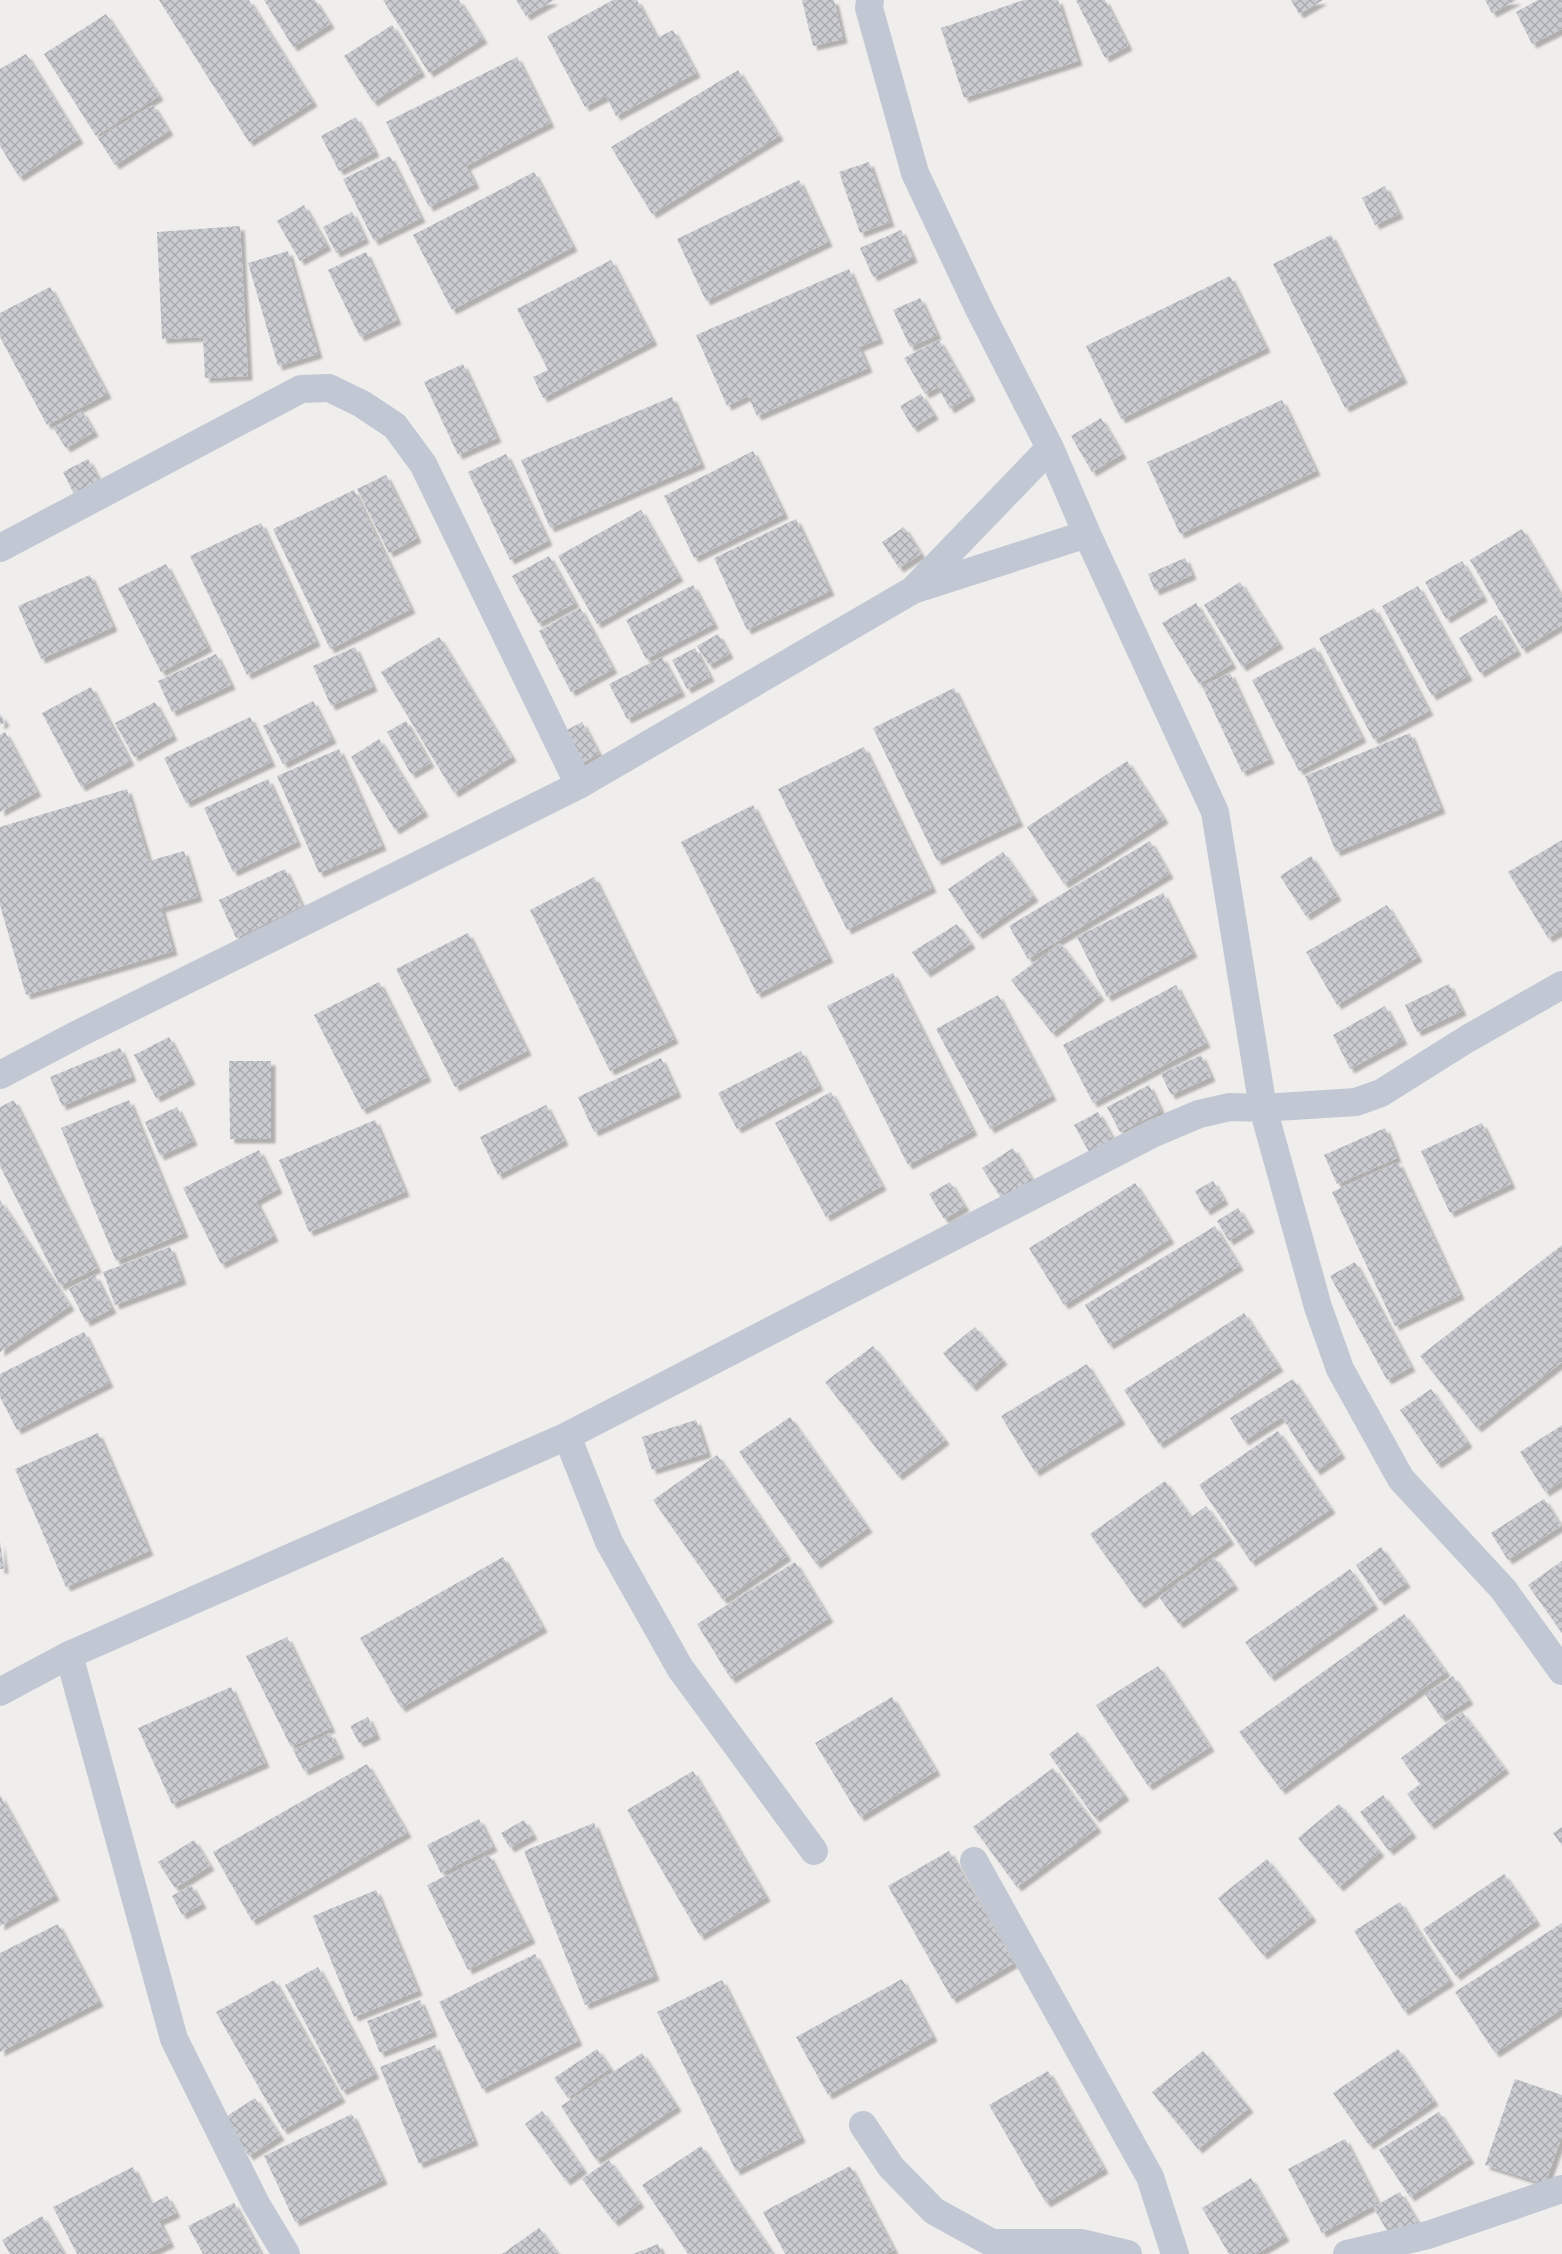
<svg xmlns="http://www.w3.org/2000/svg" width="1562" height="2254" viewBox="0 0 1562 2254" font-family="Overpass,sans-serif">
<defs>
<pattern id="building-cross-hatch" width="8" height="8" patternUnits="userSpaceOnUse" patternTransform="scale(1.25)"><rect width="8" height="8" fill="#caccd2"/><path d="M0 0l8 8M0 8l8-8" fill="none" stroke="#a6a8ad"/></pattern>
<filter id="shadow"><feDropShadow dx="4.5" dy="4.5" stdDeviation="1" flood-color="#0004"/></filter>
</defs>
<rect width="100%" height="100%" fill="#f0eeed"/>
<path fill="url(#building-cross-hatch)" filter="url(#shadow)" d="M159,0H249L313,102L249,142Z
M264,0H315L330,24L293,47Z
M383,0H459L483,39L429,73Z
M516,0H554L526,16Z
M613,0H637L657,38L673,30L696,73L616,116L606,96L585,107L547,36Z
M802,0H834L843,39L813,46Z
M1024,0H1058L1078,61L964,98L941,28Z
M1076,0H1105L1128,46L1105,58Z
M1291,0H1323L1299,14Z
M1485,0H1517L1492,13Z
M1538,0H1562V29L1532,44L1516,12Z
M106,14L159,96L96,136L44,54Z
M392,25L421,72L373,102L344,56Z
M26,54L79,139L19,177L0,146V69Z
M517,57L550,123L466,166L475,184L429,207L386,122Z
M738,70L779,136L652,214L611,147Z
M153,105L169,131L115,165L98,138Z
M356,117L375,152L339,171L321,136Z
M390,156L421,218L374,241L343,179Z
M869,162L890,222L860,233L839,172Z
M534,172L573,247L452,310L413,235Z
M799,180L828,242L706,301L677,239Z
M1385,186L1399,214L1375,225L1362,198Z
M304,205L327,246L300,261L277,221Z
M352,212L365,239L336,253L323,227Z
M240,226L248,376L205,378L203,337L162,339L157,232Z
M901,230L913,258L873,277L860,248Z
M1331,235L1403,379L1345,408L1273,264Z
M288,251L318,354L278,366L248,263Z
M366,252L397,320L360,337L328,270Z
M611,260L653,341L543,398L533,377L548,370L517,309Z
M849,269L879,339L859,347L868,368L757,416L748,396L727,406L696,335Z
M1230,276L1266,348L1121,419L1086,346Z
M50,287L107,394L47,425L0,337V313Z
M920,298L937,335L910,347L893,310Z
M939,340L971,396L950,409L938,387L925,394L904,358Z
M463,364L497,438L458,455L424,382Z
M921,394L934,415L913,428L900,406Z
M672,397L701,464L550,528L521,460Z
M1282,400L1316,471L1180,534L1147,462Z
M82,411L94,432L66,448L53,428Z
M1101,418L1122,454L1092,472L1071,436Z
M753,451L784,514L694,558L664,496Z
M506,454L548,541L510,560L468,472Z
M88,459L101,484L76,498L63,472Z
M386,475L417,538L389,553L357,489Z
M354,490L411,609L330,649L273,529Z
M641,510L679,577L597,624L558,556Z
M796,519L830,591L747,630L714,558Z
M261,523L316,642L247,675L190,556Z
M904,527L921,554L899,568L882,542Z
M1522,529L1562,597V625L1522,649L1470,560Z
M549,556L575,603L538,623L512,576Z
M1185,558L1192,575L1155,591L1148,574Z
M1462,561L1483,597L1446,619L1425,582Z
M166,564L208,647L161,672L118,588Z
M90,575L113,627L41,659L18,606Z
M1240,582L1279,644L1242,667L1204,605Z
M693,585L714,624L646,659L626,620Z
M1418,586L1468,676L1432,696L1382,606Z
M1196,603L1232,664L1199,684L1162,623Z
M580,608L613,669L571,692L539,631Z
M1374,608L1429,711L1374,740L1319,638Z
M1496,615L1517,651L1480,673L1459,638Z
M718,634L729,654L709,665L697,646Z
M439,637L512,757L454,793L381,672Z
M355,647L373,687L331,706L313,666Z
M1315,647L1362,738L1299,771L1252,680Z
M695,648L710,677L687,689L672,660Z
M216,654L231,685L172,712L158,681Z
M662,657L681,692L627,719L609,684Z
M1230,673L1270,759L1242,772L1202,686Z
M91,687L130,761L81,787L42,713Z
M954,688L1019,822L937,861L873,728Z
M313,701L332,739L283,764L263,726Z
M155,702L173,736L134,757L115,723Z
M0,714L5,722L0,725Z
M250,717L271,762L186,803L164,758Z
M406,721L430,763L411,774L387,732Z
M582,722L599,754L580,764L563,732Z
M5,732L37,792L0,812V735Z
M1410,733L1441,809L1336,852L1305,776Z
M379,739L424,812L395,830L351,757Z
M864,747L932,888L847,930L778,789Z
M339,749L382,846L319,873L277,776Z
M1127,761L1164,819L1064,884L1027,827Z
M268,779L297,842L233,872L204,808Z
M127,789L149,861L184,851L198,897L161,908L173,951L26,995L0,905V827Z
M753,805L829,958L757,994L681,842Z
M1562,840V930L1548,938L1508,872Z
M1150,841L1169,874L1028,959L1009,926Z
M1003,852L1034,897L978,935L948,889Z
M1311,856L1337,896L1306,916L1280,876Z
M285,869L302,906L236,938L219,900Z
M594,877L674,1039L610,1071L530,910Z
M1163,893L1193,953L1107,997L1077,937Z
M1387,905L1418,957L1337,1005L1306,952Z
M957,924L971,944L926,973L912,952Z
M468,933L527,1051L455,1087L396,969Z
M1060,943L1100,996L1052,1033L1011,980Z
M893,973L973,1131L908,1165L827,1006Z
M379,982L427,1077L362,1110L314,1015Z
M1449,984L1462,1011L1417,1032L1405,1005Z
M1176,985L1206,1043L1093,1103L1063,1045Z
M998,995L1052,1096L990,1129L936,1029Z
M1385,1006L1403,1040L1350,1069L1333,1035Z
M169,1037L191,1080L156,1098L134,1055Z
M120,1048L132,1077L62,1106L50,1077Z
M801,1051L819,1086L737,1129L718,1093Z
M1201,1055L1211,1077L1171,1095L1161,1074Z
M661,1058L677,1093L594,1132L578,1097Z
M229,1061H271V1139H230Z
M1149,1085L1161,1111L1120,1132L1107,1107Z
M831,1092L882,1186L826,1217L775,1123Z
M14,1100L97,1268L60,1286L0,1166V1107Z
M129,1100L184,1233L116,1261L61,1128Z
M546,1105L564,1141L498,1175L480,1137Z
M177,1107L193,1141L160,1156L145,1122Z
M1098,1112L1113,1139L1089,1152L1074,1125Z
M375,1120L405,1192L309,1232L279,1160Z
M1482,1123L1511,1184L1450,1213L1421,1151Z
M1385,1128L1397,1158L1337,1184L1324,1155Z
M1013,1148L1033,1181L1003,1201L982,1168Z
M259,1150L278,1189L256,1201L274,1237L221,1264L183,1188Z
M1398,1162L1460,1295L1395,1326L1332,1192Z
M1213,1181L1224,1200L1206,1211L1195,1191Z
M950,1182L965,1207L944,1219L929,1194Z
M1135,1183L1170,1239L1064,1305L1029,1248Z
M0,1200L70,1306L0,1352Z
M1238,1208L1250,1228L1229,1241L1217,1221Z
M1215,1226L1239,1266L1109,1345L1085,1305Z
M1562,1245V1362L1477,1428L1420,1356Z
M170,1247L182,1280L115,1305L103,1272Z
M1355,1262L1411,1367L1387,1380L1330,1276Z
M95,1275L112,1309L86,1322L69,1289Z
M1244,1313L1279,1367L1159,1444L1124,1390Z
M975,1327L1003,1360L972,1387L943,1353Z
M84,1332L109,1383L17,1430L0,1397V1374Z
M873,1346L945,1440L898,1476L825,1382Z
M1087,1364L1121,1420L1035,1472L1001,1416Z
M1293,1379L1341,1454L1316,1471L1282,1417L1244,1441L1230,1418Z
M1431,1389L1468,1443L1437,1464L1400,1410Z
M790,1417L868,1528L816,1564L739,1452Z
M696,1420L707,1453L652,1470L642,1437Z
M1562,1425V1481L1545,1492L1520,1452Z
M1278,1431L1331,1509L1251,1562L1199,1485Z
M98,1433L149,1551L66,1587L15,1469Z
M717,1455L787,1556L723,1600L653,1500Z
M1165,1481L1191,1517L1206,1506L1230,1540L1140,1604L1090,1534Z
M1544,1499L1561,1526L1508,1560L1491,1533Z
M0,1541L4,1569H0Z
M1381,1547L1406,1583L1380,1601L1356,1565Z
M503,1557L543,1628L401,1708L360,1638Z
M1214,1557L1234,1585L1179,1624L1159,1597Z
M1562,1561V1633L1528,1585Z
M795,1562L829,1618L731,1679L697,1624Z
M1350,1569L1374,1605L1270,1677L1245,1642Z
M1404,1614L1446,1672L1281,1790L1239,1732Z
M287,1637L331,1728L291,1747L246,1656Z
M1158,1666L1210,1747L1148,1786L1096,1705Z
M1453,1676L1469,1700L1441,1718L1425,1694Z
M231,1687L265,1763L172,1804L138,1728Z
M892,1697L936,1771L860,1817L815,1743Z
M1462,1712L1505,1769L1430,1825L1407,1794L1420,1784L1401,1758Z
M368,1717L376,1735L359,1743L350,1726Z
M1078,1732L1125,1796L1095,1818L1049,1754Z
M330,1733L340,1754L304,1771L293,1750Z
M367,1764L407,1833L252,1921L213,1852Z
M1053,1768L1097,1828L1017,1887L973,1827Z
M693,1771L766,1897L700,1936L627,1810Z
M0,1795L55,1896L0,1926Z
M1383,1795L1412,1833L1389,1851L1360,1812Z
M1339,1804L1380,1852L1339,1887L1298,1838Z
M479,1819L493,1847L441,1873L427,1845Z
M524,1820L533,1835L510,1848L501,1833Z
M594,1823L655,1976L585,2005L524,1851Z
M1562,1827V1845L1553,1833Z
M194,1840L210,1866L175,1888L158,1862Z
M949,1851L1014,1963L952,1999L888,1886Z
M489,1855L531,1939L468,1970L427,1885Z
M1267,1859L1312,1917L1263,1955L1218,1898Z
M1504,1874L1536,1921L1456,1976L1423,1929Z
M191,1885L202,1904L182,1915L172,1896Z
M376,1890L418,1991L354,2017L313,1916Z
M1400,1902L1450,1981L1404,2011L1354,1931Z
M1562,1923V2009L1495,2053L1455,1992Z
M58,1924L99,2002L0,2052V1953Z
M535,1954L578,2041L482,2089L439,2002Z
M318,1967L375,2074L342,2091L285,1985Z
M902,1979L933,2037L828,2095L796,2037Z
M274,1980L341,2098L283,2130L216,2012Z
M722,1980L801,2138L736,2171L657,2012Z
M420,2000L433,2032L380,2053L367,2021Z
M435,2045L474,2141L419,2164L380,2067Z
M597,2049L610,2068L568,2098L554,2078Z
M1398,2049L1434,2101L1369,2145L1333,2093Z
M1203,2051L1249,2108L1198,2149L1152,2092Z
M642,2053L677,2107L596,2160L561,2106Z
M1048,2071L1104,2169L1046,2203L989,2105Z
M1515,2079L1562,2095V2136L1545,2184L1485,2165Z
M255,2098L280,2136L249,2156L224,2118Z
M542,2111L583,2169L566,2181L525,2124Z
M1439,2112L1470,2159L1410,2197L1379,2150Z
M352,2114L383,2180L295,2222L264,2156Z
M1345,2139L1378,2203L1322,2233L1288,2169Z
M701,2146L773,2254H688L642,2185Z
M609,2160L640,2203L614,2222L582,2179Z
M850,2166L894,2250L886,2254H785L763,2212Z
M133,2167L151,2204L167,2196L176,2213L159,2221L170,2243L147,2254H77L53,2207Z
M1251,2178L1285,2237L1256,2254H1229L1202,2208Z
M1400,2192L1418,2223L1392,2239L1373,2207Z
M234,2203L261,2254H203L188,2226Z
M42,2216L64,2254H10L2,2240Z
M539,2228L558,2254H502Z
M658,2244L662,2254H633Z"/>
<g fill="none" stroke-linecap="round" stroke-linejoin="round">
<path stroke="#c1c8d3" stroke-width="28" d="M870,0L869,8L915,173L979,309L1050,448L1087,534L1215,812L1263,1108L1318,1307L1340,1369L1401,1479L1503,1589L1562,1671
M0,548L301,389L329,388L362,404L395,426L423,464L579,785
M916,587L1050,448
M0,1075L78,1034L579,785L913,590L1087,534
M567,1436L609,1542L680,1668L814,1851
M69,1655L174,2039L256,2204L286,2254
M0,1692L69,1655L567,1436L1154,1133L1199,1114L1230,1107L1263,1108L1356,1102L1381,1093L1467,1039L1562,985
M974,1861L1150,2177L1175,2254
M863,2125L891,2167L934,2211L992,2243H1082L1128,2254
M1347,2254L1428,2235L1562,2189"/>
</g>
</svg>
